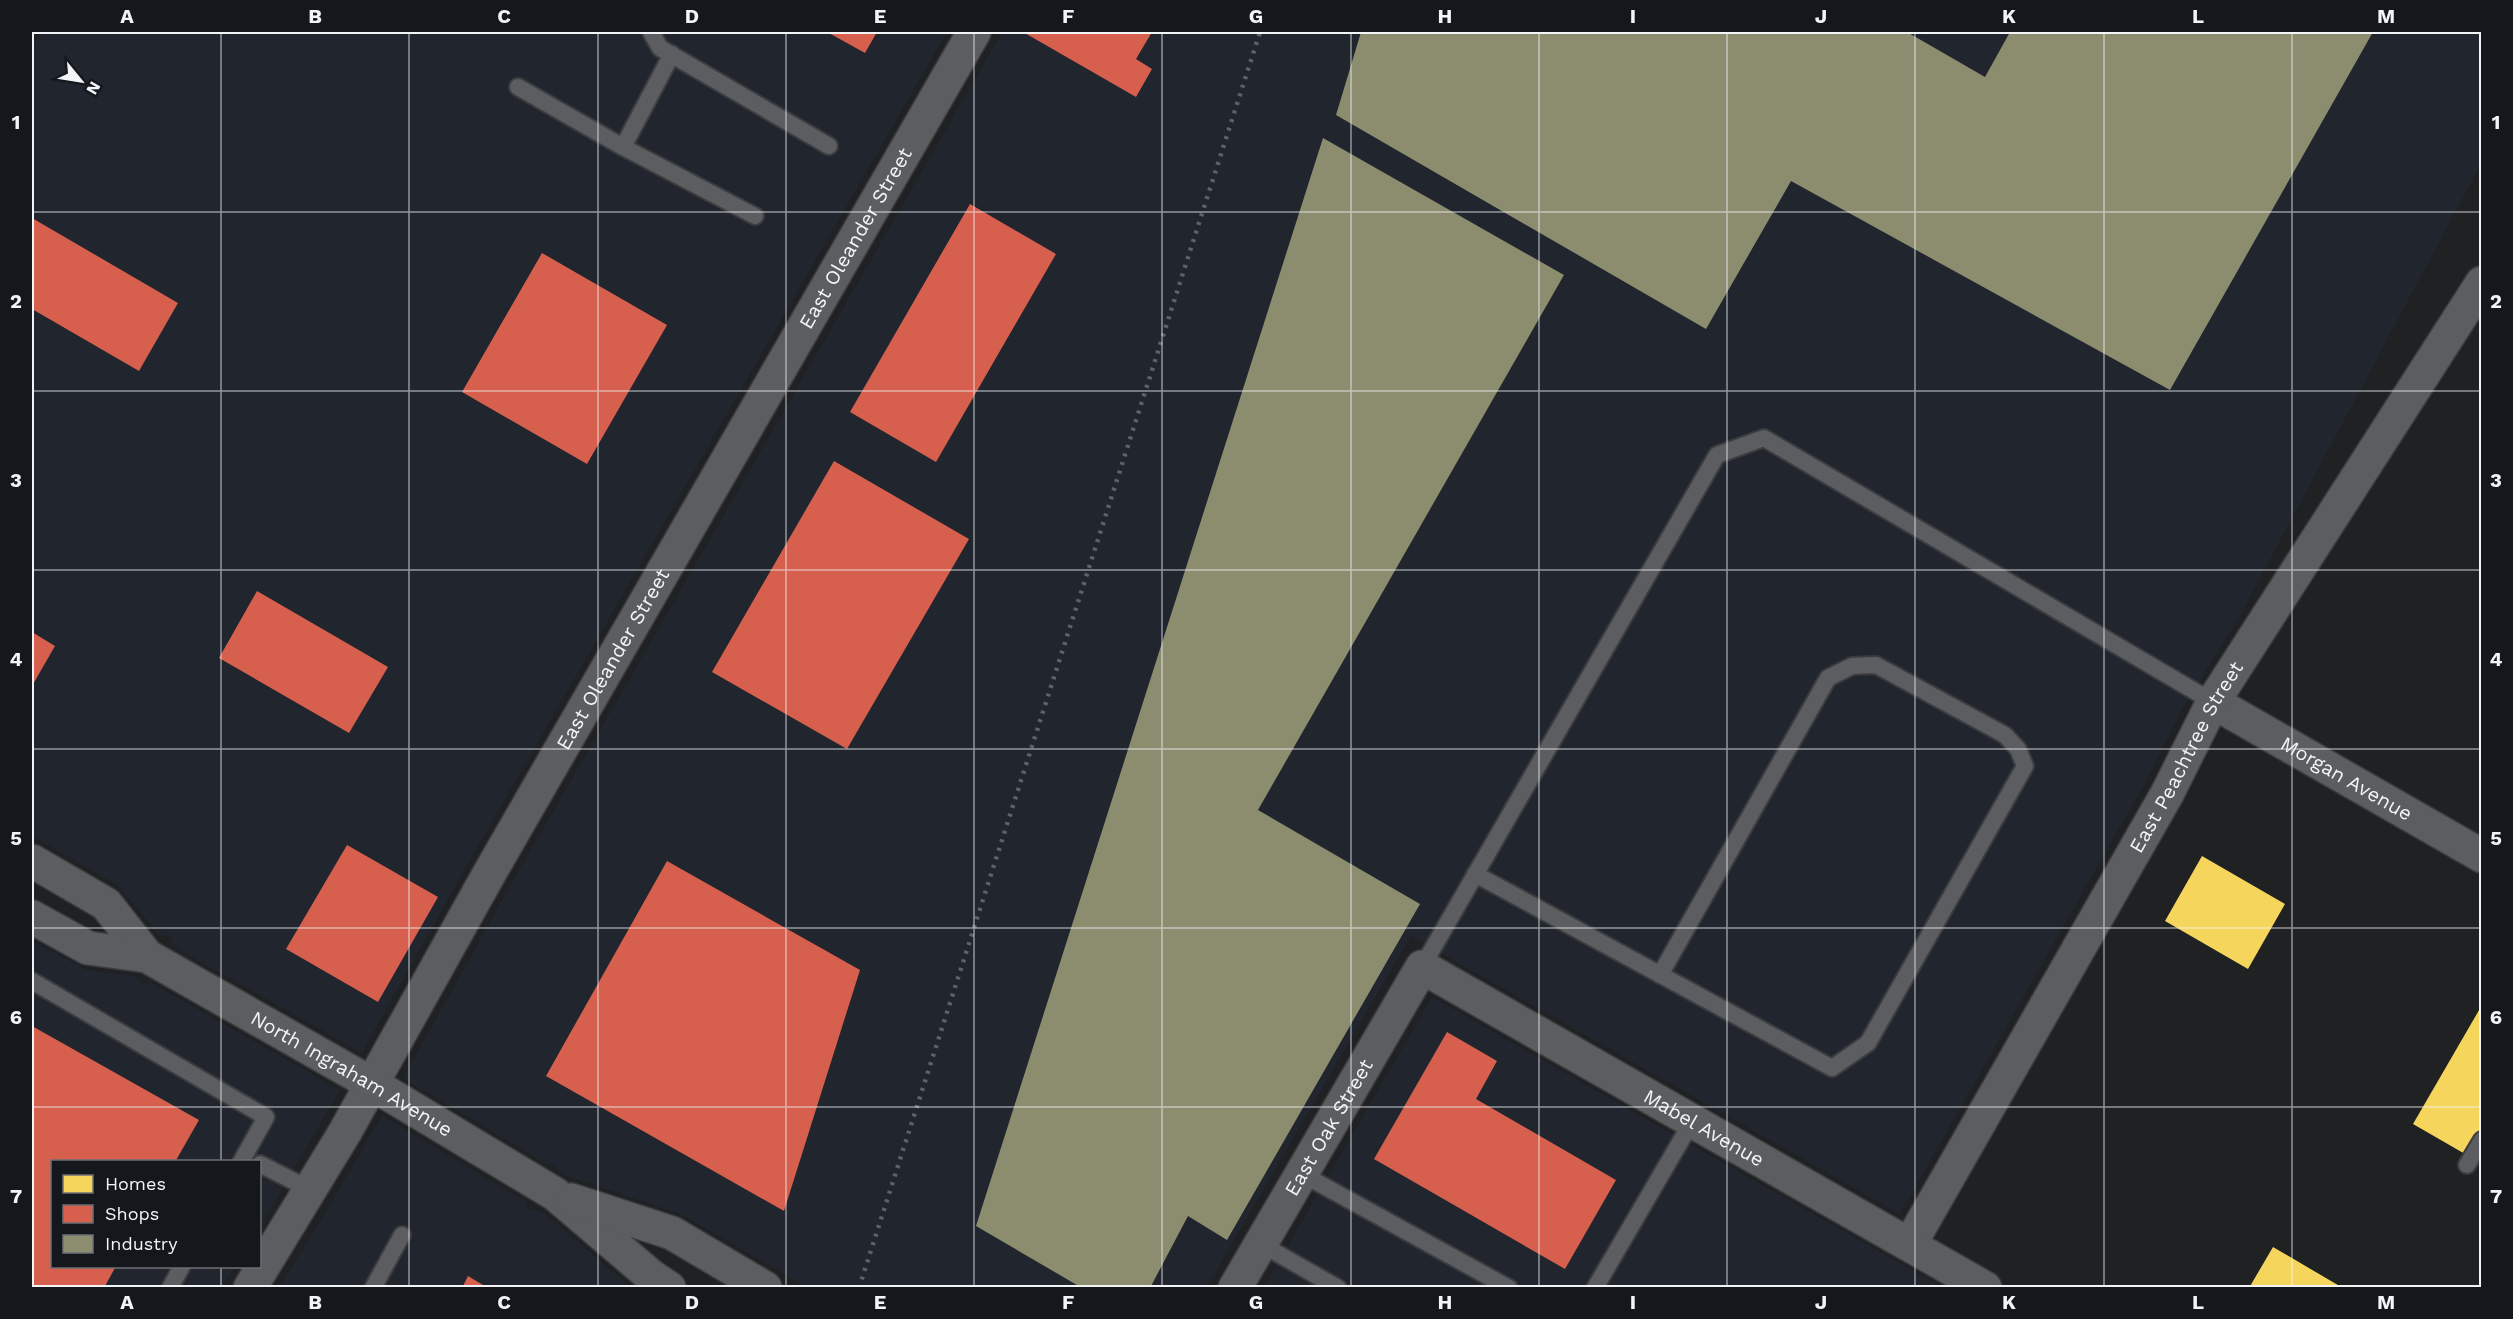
<svg xmlns="http://www.w3.org/2000/svg" width="2513" height="1319" viewBox="0 0 2513 1319" font-family="'Work Sans',sans-serif">
<rect width="100%" height="100%" fill="#1f2123"/>
<path fill="#20252e" d="M41,32H947L469,862L362,1053L171,945L172,937L159,935L117,885L32,836V48Z
M1002,32H2481V164L2240,616L2182,709L2145,783L1900,1214L1411,936L1207,1287H807L682,1215L565,1175L551,1164L548,1165L403,1078L510,886Z
M32,941L87,970L136,976L144,986L150,982L340,1090L260,1228V1162H52V1266L235,1267L222,1287H32Z
M1432,997L1942,1287L1263,1288Z
M382,1115L528,1203L526,1207L544,1213L631,1287L279,1288L331,1203Z"/>
<path fill="#f6d55c" d="M2202,856L2285,904L2248,969L2165,921Z
M2482,1005V1125L2465,1154L2413,1124Z
M2273,1247L2343,1288H2249Z"/>
<path fill="#d6604d" d="M827,32H877L865,53Z
M1023,32H1152L1136,59L1152,69L1136,97Z
M970,204L1056,254L936,462L850,412Z
M32,218L178,303L139,371L32,309Z
M542,253L667,325L587,464L462,392Z
M834,461L969,539L847,749L712,672Z
M257,591L388,667L349,733L219,658Z
M32,632L55,646L32,686Z
M347,845L438,897L378,1002L286,949Z
M667,861L860,970L784,1211L546,1076Z
M32,1026L199,1120L175,1162H52V1266H116L104,1288H32Z
M1447,1032L1497,1061L1476,1099L1616,1180L1565,1269L1374,1159Z
M468,1276L488,1288H462Z"/>
<path fill="#8c8c6e" d="M1361,32H1907L1985,77L2010,32H2373L2170,390L1791,181L1706,329L1336,115Z
M1323,138L1564,275L1258,810L1420,904L1227,1240L1188,1216L1150,1288H1082L976,1226Z"/>
<g fill="none" stroke-linecap="round" stroke-linejoin="round">
<defs>
<path id="service" d="M651,32L660,48L829,146
M672,54L623,147L755,216
M518,87L623,147
M1475,874L1832,1068L1868,1043L2025,766L2018,749L2005,735L1876,665L1852,666L1828,678L1660,975
M1422,967L1717,455L1764,438L2213,702
M32,981L266,1117L241,1162
M260,1164L311,1190
M2467,1165L2482,1140
M1302,1174L1509,1288
M1261,1244L1338,1288
M170,1288L182,1266
M373,1288L402,1235
M1595,1288L1693,1120"/>
<g id="minor">
<path id="s1" d="M2213,702L2482,856"/>
<path id="s2" d="M1910,1244L2167,794L2213,702L2482,283"/>
<path id="s3" d="M250,1288L345,1132L489,874L974,32"/>
<path id="s4" d="M1235,1288L1422,967L1985,1288"/>
</g>
<g id="tertiary">
<path id="s5" d="M32,861L106,904L147,956L372,1084L555,1194L651,1276L669,1288"/>
<path d="M32,917L88,948L147,956"/>
<path d="M571,1200L672,1233L765,1288"/>
</g>
</defs>
<use href="#service" stroke="#3b3c3f" stroke-width="20"/>
<use href="#minor" stroke="#3b3c3f" stroke-width="36"/>
<use href="#tertiary" stroke="#3b3c3f" stroke-width="36"/>
<use href="#service" stroke="#5c5d60" stroke-width="16"/>
<use href="#minor" stroke="#5c5d60" stroke-width="33"/>
<use href="#tertiary" stroke="#5c5d60" stroke-width="33"/>
<path stroke="#5f6162" stroke-width="4.5" stroke-dasharray="3 6" stroke-linecap="butt" d="M859,1288L1260,32"/>
</g>
<path fill="none" stroke="#f2f4f8" stroke-width="1.5" stroke-opacity="0.55" d="M221,32V1162M409,32V1288M598,32V1288M786,32V1288M974,32V1288M1162,32V1288M1351,32V1288M1539,32V1288M1727,32V1288M1915,32V1288M2104,32V1288M2292,32V1288M32,212H2482M32,391H2482M32,570H2482M32,749H2482M32,928H2482M32,1107H2482M221,1266V1288"/>
<g text-anchor="middle" stroke-width="6" stroke-linejoin="round" paint-order="stroke">
<g font-size="20" fill="#f2f4f8" stroke="#14171c">
<text dy="7" stroke="none"><textPath href="#s3" startOffset="1212">East Oleander Street</textPath></text>
<text dy="7" stroke="none"><textPath href="#s3" startOffset="726">East Oleander Street</textPath></text>
<text dy="7" stroke="none"><textPath href="#s2" startOffset="560">East Peachtree Street</textPath></text>
<text dy="7" stroke="none"><textPath href="#s1" startOffset="154">Morgan Avenue</textPath></text>
<text dy="7" stroke="none"><textPath href="#s5" startOffset="388">North Ingraham Avenue</textPath></text>
<text dy="7" stroke="none"><textPath href="#s4" startOffset="186">East Oak Street</textPath></text>
<text dy="7" stroke="none"><textPath href="#s4" startOffset="696">Mabel Avenue</textPath></text>
</g>
</g>
<rect width="2513" height="1319" fill="none" stroke="#14171c" stroke-width="66"/>
<rect x="51" y="1160" width="210" height="108" fill="#14171c" stroke="#6d6f74" stroke-width="1.5"/>
<rect x="63" y="1175" width="30" height="18" fill="#f6d55c" stroke="#6d6f74" stroke-width="1.5"/>
<text x="105" y="1190" font-size="18" fill="#f2f4f8">Homes</text>
<rect x="63" y="1205" width="30" height="18" fill="#d6604d" stroke="#6d6f74" stroke-width="1.5"/>
<text x="105" y="1220" font-size="18" fill="#f2f4f8">Shops</text>
<rect x="63" y="1235" width="30" height="18" fill="#8c8c6e" stroke="#6d6f74" stroke-width="1.5"/>
<text x="105" y="1250" font-size="18" fill="#f2f4f8">Industry</text>
<g transform="translate(81 81) rotate(120)" stroke="#14171c" stroke-width="4.5" paint-order="stroke">
<path d="M0-4.5L10 22L0 15L-10 22Z" fill="#f2f4f8"/>
<text y="-9" font-size="16" font-weight="bold" text-anchor="middle" fill="#f2f4f8">N</text>
</g>
<rect x="33" y="33" width="2447" height="1253" fill="none" stroke="#f2f4f8" stroke-width="2"/>
<g font-size="20" text-anchor="middle" font-weight="bold" fill="#f2f4f8">
<text x="127" y="23">A</text>
<text x="315" y="23">B</text>
<text x="504" y="23">C</text>
<text x="692" y="23">D</text>
<text x="880" y="23">E</text>
<text x="1068" y="23">F</text>
<text x="1256" y="23">G</text>
<text x="1445" y="23">H</text>
<text x="1633" y="23">I</text>
<text x="1821" y="23">J</text>
<text x="2009" y="23">K</text>
<text x="2198" y="23">L</text>
<text x="2386" y="23">M</text>
<text x="16" y="129">1</text>
<text x="2496" y="129">1</text>
<text x="16" y="308">2</text>
<text x="2496" y="308">2</text>
<text x="16" y="487">3</text>
<text x="2496" y="487">3</text>
<text x="16" y="666">4</text>
<text x="2496" y="666">4</text>
<text x="16" y="845">5</text>
<text x="2496" y="845">5</text>
<text x="16" y="1024">6</text>
<text x="2496" y="1024">6</text>
<text x="16" y="1203">7</text>
<text x="2496" y="1203">7</text>
<text x="127" y="1309">A</text>
<text x="315" y="1309">B</text>
<text x="504" y="1309">C</text>
<text x="692" y="1309">D</text>
<text x="880" y="1309">E</text>
<text x="1068" y="1309">F</text>
<text x="1256" y="1309">G</text>
<text x="1445" y="1309">H</text>
<text x="1633" y="1309">I</text>
<text x="1821" y="1309">J</text>
<text x="2009" y="1309">K</text>
<text x="2198" y="1309">L</text>
<text x="2386" y="1309">M</text>
</g>
</svg>
